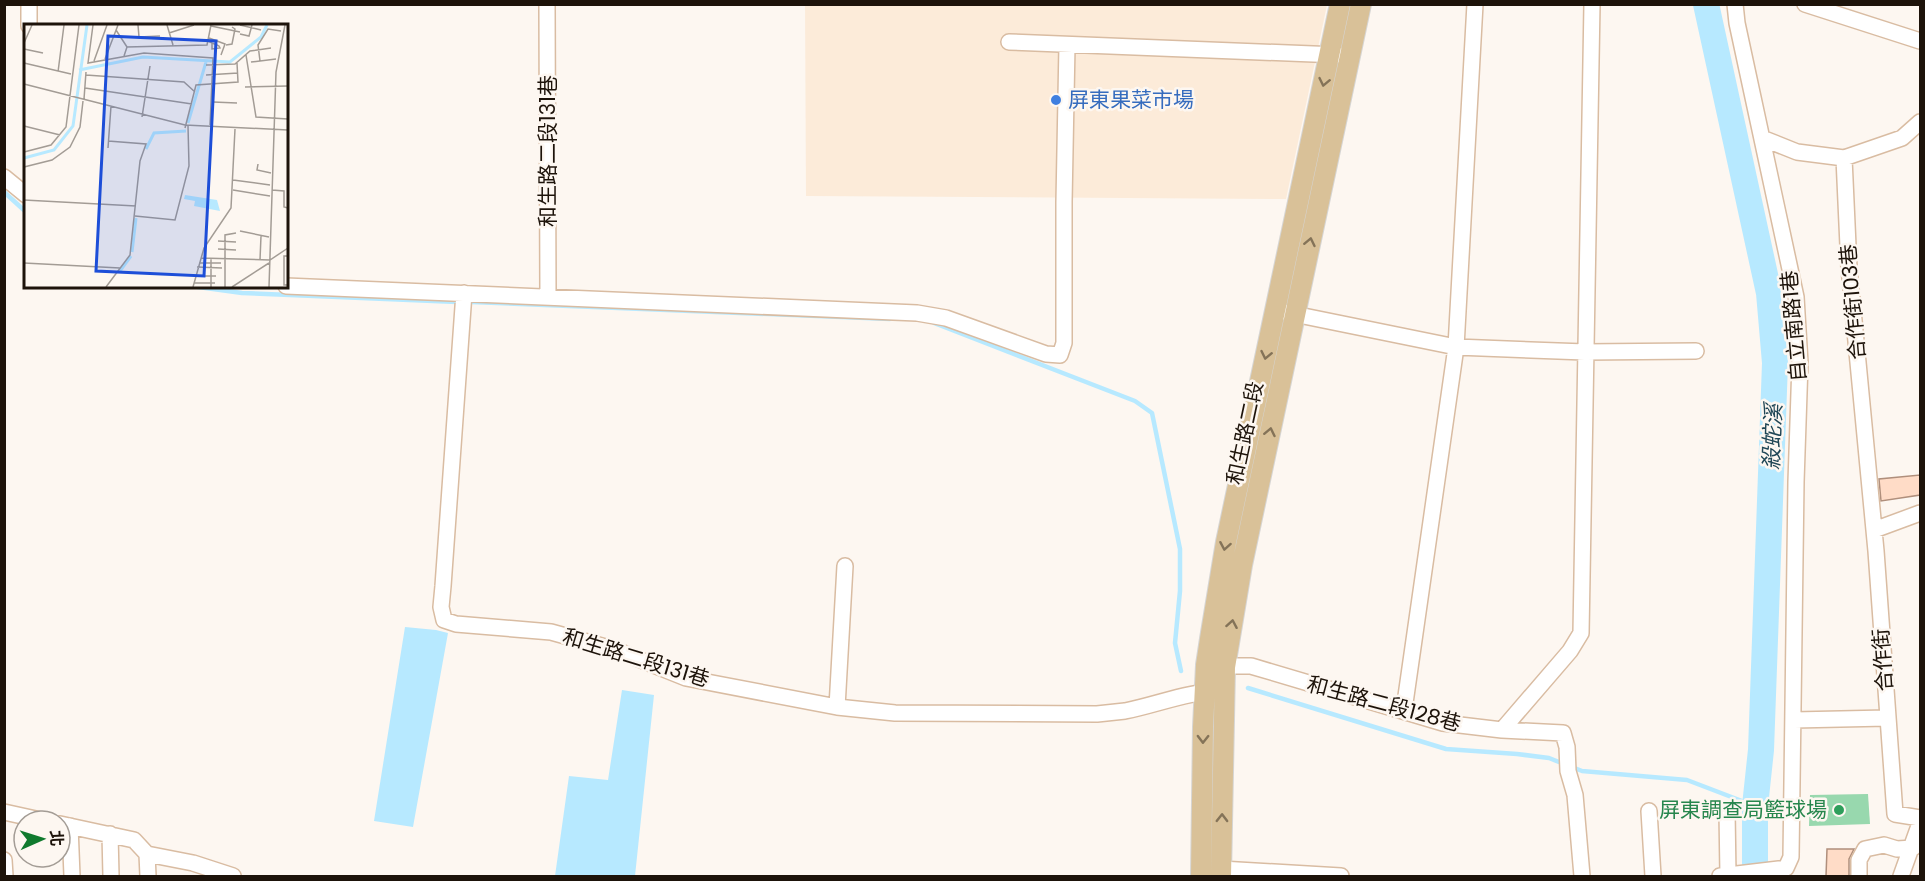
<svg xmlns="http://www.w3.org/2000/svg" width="1925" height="881" viewBox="0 0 1925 881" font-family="Poppins,'Noto Sans TC',sans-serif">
<rect width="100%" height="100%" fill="#fdf7f1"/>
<path fill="#fcebd9" d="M805,5H1327L1286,199L806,196Z"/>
<path fill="#98d8ae" d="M1868,794L1870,824L1809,826L1810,795Z"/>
<path fill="#b7e9ff" d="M405,627L436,630L448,633L413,827L374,821Z
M622,690L654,695L635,876H555L569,776L608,780Z"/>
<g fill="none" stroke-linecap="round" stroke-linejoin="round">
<path stroke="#b7e9ff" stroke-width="4.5" d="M4,192L26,212
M191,286L242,293L457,302
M472,302L890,319
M934,323L1135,401L1152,413L1180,549V591L1175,643L1181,671
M1248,688L1446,749L1517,754L1549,758L1564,764
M1572,767L1582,771L1687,780L1755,806"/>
<path stroke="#b7e9ff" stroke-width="26" d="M1706,4L1769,293L1775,363L1761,750L1755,806V876"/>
</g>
<path fill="#ffdcc7" stroke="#b08f7c" stroke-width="1.5" d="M1920,475V495L1881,501L1879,479Z
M1827,849H1854L1849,859V876H1826Z"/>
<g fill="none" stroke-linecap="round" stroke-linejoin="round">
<defs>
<path id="minor" d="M29,4V26
M547,4L548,297
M1805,4L1920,41
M1009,42L1338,55
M1762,138L1797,152L1844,158L1849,268L1876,551L1895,814L1920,818
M1844,158L1902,138L1920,122
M4,177L26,195
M286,286L917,313L946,318L1046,354L1060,355L1064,343V202L1067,45
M464,293L443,586L441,607L444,620L456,624L551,632L616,650L686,678L837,707L895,713L1097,714C1106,713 1116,712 1125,711C1160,704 1188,691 1224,691
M1284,312L1456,347L1585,352L1696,351
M1874,530L1920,513
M1215,666H1251L1443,723L1502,730L1563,733L1567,747L1568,771L1575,795L1582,876
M837,707L845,566
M1404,710L1456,347L1475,4
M1794,720L1887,718
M1502,730L1570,651L1581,633L1592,4
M1649,811L1653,876
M1727,811L1728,876
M4,812L45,821
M60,824L134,840L147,854L193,863L233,876
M70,826L72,876
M110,834L111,876
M147,854L148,876
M4,860L5,876
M1221,869L1341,876
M1720,876L1786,868L1791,857L1796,482L1800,363L1796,297L1737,23L1735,4
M1859,876V860L1865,849L1884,845L1897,849L1913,848
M1901,876L1920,823"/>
<path id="major" d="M1201,876L1203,727L1206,665L1210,639L1226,542L1340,4
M1221,876L1225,667L1242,565L1361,4"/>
</defs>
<use href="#minor" stroke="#d9bca2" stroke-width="18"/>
<use href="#major" stroke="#d6d5d3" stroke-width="22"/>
<use href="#minor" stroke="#fff" stroke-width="15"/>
<use href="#major" stroke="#d9c198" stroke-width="20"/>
</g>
<defs><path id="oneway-chevron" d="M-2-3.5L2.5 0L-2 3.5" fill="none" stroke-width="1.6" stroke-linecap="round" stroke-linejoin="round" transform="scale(1.5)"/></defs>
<g stroke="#847358">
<use href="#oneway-chevron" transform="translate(1324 82) rotate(102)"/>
<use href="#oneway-chevron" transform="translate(1310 242) rotate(-78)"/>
<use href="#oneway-chevron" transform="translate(1266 355) rotate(102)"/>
<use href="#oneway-chevron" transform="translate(1270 432) rotate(-78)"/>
<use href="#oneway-chevron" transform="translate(1225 546) rotate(100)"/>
<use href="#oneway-chevron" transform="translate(1232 624) rotate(-80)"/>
<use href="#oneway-chevron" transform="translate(1203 739) rotate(91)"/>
<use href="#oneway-chevron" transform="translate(1222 818) rotate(-89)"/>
</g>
<circle fill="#3f7fe0" stroke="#fdf7f1" stroke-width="2" cx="1056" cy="100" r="6"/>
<circle fill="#2e9e5b" stroke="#fdf7f1" stroke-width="2" cx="1839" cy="810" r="6"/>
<g text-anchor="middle" stroke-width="5" stroke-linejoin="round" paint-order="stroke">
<g font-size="21" fill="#366cbe" stroke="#fdf7f1" text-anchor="start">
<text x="1068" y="107">屏東果菜市場</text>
</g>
<g font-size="21" fill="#1d130a" stroke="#fdf7f1">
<text transform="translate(548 151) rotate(-90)" y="7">和生路二段131巷</text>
<text transform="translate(1853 302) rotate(-95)" y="7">合作街103巷</text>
<text transform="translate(1794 326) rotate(-95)" y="7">自立南路1巷</text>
<text transform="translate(1245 433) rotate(-78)" y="7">和生路二段</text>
<text transform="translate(636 658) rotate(17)" y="7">和生路二段131巷</text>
<text transform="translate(1883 660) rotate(-94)" y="7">合作街</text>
<text transform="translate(1384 704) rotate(15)" y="7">和生路二段128巷</text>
</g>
<g font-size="21" fill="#27864d" stroke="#fdf7f1" text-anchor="end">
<text x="1827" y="817">屏東調查局籃球場</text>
</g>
<g font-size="22" font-style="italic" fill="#1f4656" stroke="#fdf7f1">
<text transform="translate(1772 437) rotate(-88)" y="8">殺蛇溪</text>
</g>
</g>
<g transform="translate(24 24)">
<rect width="264" height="264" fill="#fdf7f1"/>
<path d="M161,171L193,176L196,187L170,182L171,177L160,175Z" fill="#b7e9ff"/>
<path fill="none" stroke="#b7e9ff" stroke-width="3" d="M55,46L119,33L206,38L237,13L243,1M164,99L182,38M122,125L130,109L162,107M0,134L30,126L49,102L63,1M108,228L112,194M96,247L107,232"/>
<path fill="none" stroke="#a39c95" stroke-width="1.5" d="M69,1L64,39L120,29L189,34L186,101M114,1L115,13L136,12M143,1L149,21M216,1L237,6M187,2L216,8M92,6L103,23M145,9L170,1M216,10L225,12L228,1M185,14L201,20L197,31M184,17L188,19L193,21L195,22L196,24L188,25V19M0,19L8,1M202,21L208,20L211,5L208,3M0,25L19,29M222,31L232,93L264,95M100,32L103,23L183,21L187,1M81,35L94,1M70,37L83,1M236,37L234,21L244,5L257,7M227,38L252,35M0,39L47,50M182,41L211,40L226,27L247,24M34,48L40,1M62,51L160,58L171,68M182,51L214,49M0,60L161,101L264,106M221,63L264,62M61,64L168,80M60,75L62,48M189,78L213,79M118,93L126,42M0,102L36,111M161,104L172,61L214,58L213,39M84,124L87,82M0,128L27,121L42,103L55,1M234,140L233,146L247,149M0,143L28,136L46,123L56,103L59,77M209,156L246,161M209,166L246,172M248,166L260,167V183L264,184M0,176L112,182M111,192L151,196L165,142L164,102M216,207L245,213M194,217L212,218M194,225L212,226M264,232H260V261H264M177,234L246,236L264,224M236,236L237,212M0,239L96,244M175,239H197M173,243L198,244M171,252H192M170,259H191M82,263L106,231L116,137L122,120L84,117M169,263L180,224L207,184L211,105M187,263V234M201,263V211L212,209M208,263L245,239M245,263L252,48L261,1"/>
<path fill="#1d4ed8" fill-opacity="0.15" stroke="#1d4ed8" stroke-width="3" d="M84,12L192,17L180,252L72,247Z"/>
<rect width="264" height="264" fill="none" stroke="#1d130a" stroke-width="3"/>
</g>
<rect width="1925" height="881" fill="none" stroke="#1d130a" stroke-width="12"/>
<g transform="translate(42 839) rotate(87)"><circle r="28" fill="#fdf7f1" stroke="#a39c95" stroke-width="1.5"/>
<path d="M0-4.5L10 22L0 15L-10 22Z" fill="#107a2e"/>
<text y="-9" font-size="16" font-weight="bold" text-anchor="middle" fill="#1d130a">北</text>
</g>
</svg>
